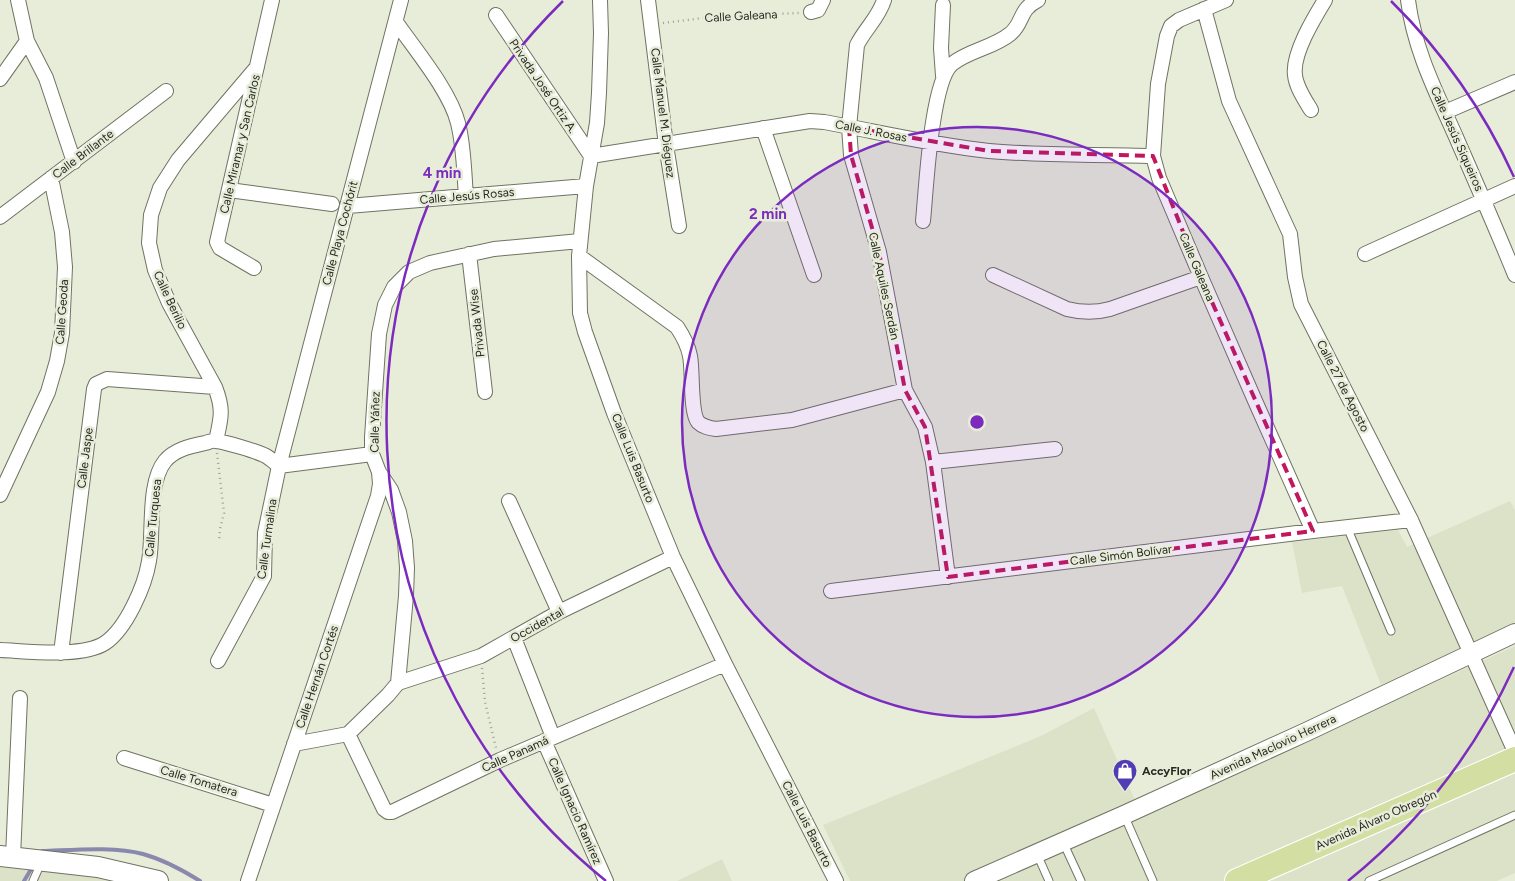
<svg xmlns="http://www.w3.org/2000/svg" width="1515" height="881" viewBox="0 0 1515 881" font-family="Figtree,sans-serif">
<rect width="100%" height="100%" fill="#e8edd9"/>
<path fill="#dce2c8" d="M1510,501L1515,510V622L1381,685L1342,586L1302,593L1292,542L1398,530L1407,547Z
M1515,646V873L1497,881H850L823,825L1041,736L1094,708L1142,816Z
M722,859L732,881H677Z
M0,867L65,871L121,881H0Z"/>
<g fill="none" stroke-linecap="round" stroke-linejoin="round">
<path stroke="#8988ad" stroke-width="4" d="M41,853L42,851C73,850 114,846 143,854C161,859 184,871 200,881
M24,881L33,866"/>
<defs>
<path id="service" d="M1347,527L1391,631
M1124,815L1153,881
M1063,842L1081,881
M1037,854L1049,881
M33,881L41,863
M1369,881L1515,815"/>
<path id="minor" d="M18,0L27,41L46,78L74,162
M600,0L601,33L599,93L597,123L586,186L579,256L580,313L585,332L614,413L673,557L725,664L836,881
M648,0L666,145L679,226
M884,0C879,17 865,29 857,45L849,127L851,155L879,252L905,390L925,427L933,462L948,577
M1226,0L1179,20L1171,26L1167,36L1158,84L1153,156L1159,178L1201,277L1256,403L1313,531
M1408,0C1414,49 1436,92 1456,137C1476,183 1496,228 1515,275
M943,5L941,48L943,76
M1204,9L1229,101L1290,234L1295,277L1301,304L1411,520L1515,752
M811,12L818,10L823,0
M496,15L591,156L810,121L824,122C879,132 933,145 989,151C1043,156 1098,154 1153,156
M396,22C416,51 450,91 458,123C464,147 464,172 466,196
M0,79L27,41
M1311,110C1305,100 1296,87 1295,75C1292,54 1314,18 1325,0
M1445,112L1515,82
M763,128L814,275
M229,190L332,204
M348,206L586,186
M0,217L166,91
M923,221C926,192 931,82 952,64C969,50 993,48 1010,34C1024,23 1018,10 1038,0
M469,254L485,392
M1365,254L1515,186
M579,256L677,327C683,336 688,345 690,356C693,370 690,412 698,422C703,427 709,428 716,429L792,420L905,390
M254,268L220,248L217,242L272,0
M993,275L1067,309C1083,313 1095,313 1110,309L1201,277
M216,441C221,418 224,410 215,387L169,303L155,270L149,243L151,215L160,188L178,160L257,67
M933,462L1055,449
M279,466L372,454
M0,495L48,392L57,361L62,333L65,267L62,232L51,178
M509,501L559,612
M831,591L1313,531L1411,520
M514,638L553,737
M0,650C27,651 82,658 105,643C126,629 145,586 149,561C154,534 147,483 165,461C175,449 191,446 205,443C209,442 213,440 216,441C226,442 255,451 264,455C269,457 274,462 279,466
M61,653L94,389L96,384L107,379L215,387
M218,661L264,576L265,533L279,466L401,0
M398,683L481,656L559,612L673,557
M348,734L384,809L388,812H392L500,760L725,664
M544,741L606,881
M294,744L348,734L388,695L398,683L406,596L407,568L405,541L399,512L391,490L379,472L372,454V437L379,334L385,305L394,287L409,272L430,263L494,249L580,241
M124,758L273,805
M13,857L20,698
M248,881L378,496L380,484L379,472"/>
<path id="tertiary" d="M974,881L1124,815L1306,732L1515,633"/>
<path id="secondary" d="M0,856L98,867L158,881"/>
<path id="trunk" d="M1237,881L1515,759"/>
</defs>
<use href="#service" stroke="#6f7362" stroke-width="9"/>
<use href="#minor" stroke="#6f7362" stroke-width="16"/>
<use href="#tertiary" stroke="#6f7362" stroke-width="20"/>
<use href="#secondary" stroke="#6f7362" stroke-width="22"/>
<use href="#trunk" stroke="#fff" stroke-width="26"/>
<path stroke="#9fa394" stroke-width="2.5" stroke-dasharray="1 4" stroke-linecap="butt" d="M663,23L719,16L800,13
M217,453L224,513L220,529L219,541
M482,668L485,702L496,748"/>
<use href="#service" stroke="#fff" stroke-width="7"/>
<use href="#minor" stroke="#fff" stroke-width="14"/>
<use href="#tertiary" stroke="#fff" stroke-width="18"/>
<use href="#secondary" stroke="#fff" stroke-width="20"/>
<use href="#trunk" stroke="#d2dea2" stroke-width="24"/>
</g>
<path fill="none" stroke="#c2185b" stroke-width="4" stroke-dasharray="10 6" stroke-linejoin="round" d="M849,127L989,151L1153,156L1201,277L1313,531L948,577L925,427L905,390L879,252L851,155Z"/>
<circle cx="977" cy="422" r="295" fill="#7b2cbf" fill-opacity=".12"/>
<g fill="none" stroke="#7b2cbf" stroke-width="2.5">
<circle cx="977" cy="422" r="295"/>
<path d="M1514 667A590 590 0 0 1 1348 881M606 881A590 590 0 0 1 563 1M1391 1A590 590 0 0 1 1514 177"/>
</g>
<defs>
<symbol id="shop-pin" viewBox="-11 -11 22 30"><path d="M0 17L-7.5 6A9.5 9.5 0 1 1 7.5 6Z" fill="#523cb4" stroke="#e8edd9"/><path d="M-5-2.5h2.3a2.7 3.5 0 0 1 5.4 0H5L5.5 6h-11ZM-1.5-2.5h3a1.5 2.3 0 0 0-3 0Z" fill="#fff"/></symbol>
</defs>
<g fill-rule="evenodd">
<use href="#shop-pin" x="1111" y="757" width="28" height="38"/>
</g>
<g text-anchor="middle" stroke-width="5" stroke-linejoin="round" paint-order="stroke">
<g font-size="12" fill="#272922" stroke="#e8edd9">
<text transform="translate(741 16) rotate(-3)" y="4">Calle Galeana</text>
<text transform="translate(543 86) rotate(56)" y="4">Privada José Ortiz A.</text>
<text transform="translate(663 113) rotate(83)" y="4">Calle Manuel M. Diéguez</text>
<text transform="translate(871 131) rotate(11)" y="4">Calle J. Rosas</text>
<text transform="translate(1457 139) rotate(66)" y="4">Calle Jesús Siqueiros</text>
<text transform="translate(240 144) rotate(-77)" y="4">Calle Miramar y San Carlos</text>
<text transform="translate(83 154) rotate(-37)" y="4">Calle Brillante</text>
<text transform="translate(467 196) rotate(-5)" y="4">Calle Jesús Rosas</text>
<text transform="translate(340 233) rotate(-75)" y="4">Calle Playa Cochórit</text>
<text transform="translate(1197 267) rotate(67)" y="4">Calle Galeana</text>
<text transform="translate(884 286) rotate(78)" y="4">Calle Aquiles Serdán</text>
<text transform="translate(170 300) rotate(65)" y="4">Calle Berilio</text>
<text transform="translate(62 312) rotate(-86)" y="4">Calle Geoda</text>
<text transform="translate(477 323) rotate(-96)" y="4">Privada Wise</text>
<text transform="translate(1343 386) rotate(63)" y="4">Calle 27 de Agosto</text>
<text transform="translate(375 422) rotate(-89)" y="4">Calle Yáñez</text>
<text transform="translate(85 458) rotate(-83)" y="4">Calle Jaspe</text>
<text transform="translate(633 458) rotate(68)" y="4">Calle Luis Basurto</text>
<text transform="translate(153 518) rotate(-84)" y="4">Calle Turquesa</text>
<text transform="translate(267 539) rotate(-82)" y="4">Calle Turmalina</text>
<text transform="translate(1121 555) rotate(-7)" y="4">Calle Simón Bolívar</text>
<text transform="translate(537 625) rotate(-29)" y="4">Occidental</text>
<text transform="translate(317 677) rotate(-71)" y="4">Calle Hernán Cortés</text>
<text transform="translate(1273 747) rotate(-25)" y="4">Avenida Maclovio Herrera</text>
<text transform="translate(515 754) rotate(-24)" y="4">Calle Panamá</text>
<text transform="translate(199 781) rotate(17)" y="4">Calle Tomatera</text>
<text transform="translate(575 811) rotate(66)" y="4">Calle Ignacio Ramírez</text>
<text transform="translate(1376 820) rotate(-24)" y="4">Avenida Álvaro Obregón</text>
<text transform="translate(807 824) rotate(63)" y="4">Calle Luis Basurto</text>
</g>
<g font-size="12" font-weight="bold" fill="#272922" stroke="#e8edd9" text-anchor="start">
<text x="1142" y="775">AccyFlor</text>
</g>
</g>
<circle cx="977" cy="422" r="8" fill="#7b2cbf" stroke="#e8edd9" stroke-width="2.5"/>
<g font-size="15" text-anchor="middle" font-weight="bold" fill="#7b2cbf" stroke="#e8edd9" stroke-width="5" stroke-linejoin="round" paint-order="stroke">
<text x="442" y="178">4 min</text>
<text x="768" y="219">2 min</text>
</g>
</svg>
